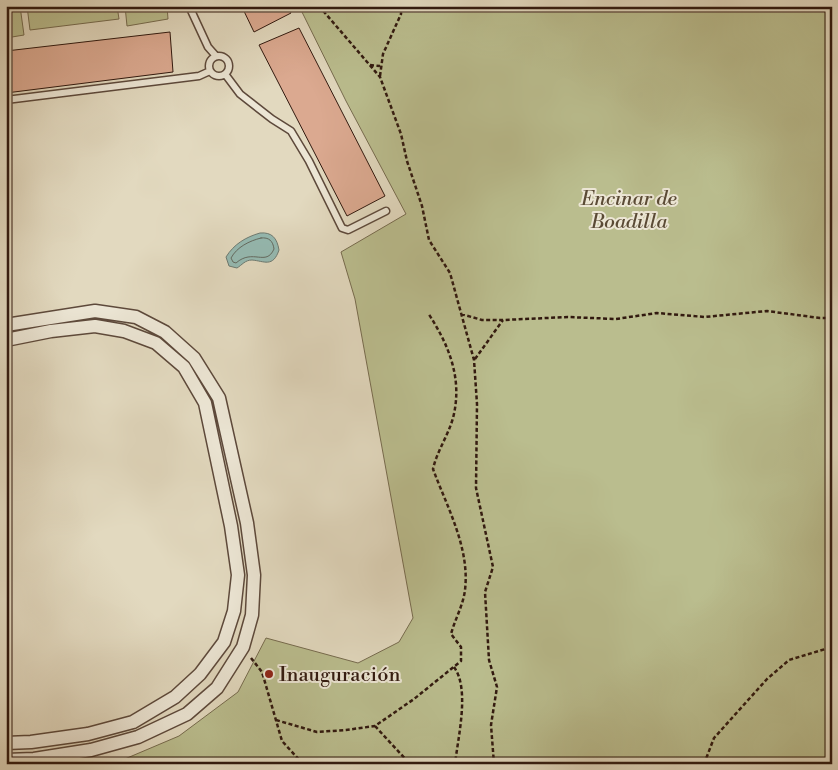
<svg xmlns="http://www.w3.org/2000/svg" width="838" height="770" viewBox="0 0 838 770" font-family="'Libre Bodoni',serif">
<rect width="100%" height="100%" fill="#e2d9bf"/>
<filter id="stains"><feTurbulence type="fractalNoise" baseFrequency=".004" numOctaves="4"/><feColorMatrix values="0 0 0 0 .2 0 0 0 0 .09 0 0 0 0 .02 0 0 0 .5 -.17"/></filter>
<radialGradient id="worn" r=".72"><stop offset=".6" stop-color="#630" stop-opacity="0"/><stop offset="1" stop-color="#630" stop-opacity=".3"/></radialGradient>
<path fill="#babd8e" stroke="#766b4e" d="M6,6H20L24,35L6,38Z
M27,6H117L119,19L30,30Z
M125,6H167L168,19L127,26Z
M299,6H832V764H113L179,736L238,692L266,638L358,663L399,642L413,618L355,299L341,252L406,214L346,101Z"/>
<path fill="#95bab2" stroke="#6d7a71" d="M260,233C272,232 277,238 279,250C273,268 264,261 252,260C245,260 242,265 237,268L229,266L226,257C234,244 246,237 260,233Z"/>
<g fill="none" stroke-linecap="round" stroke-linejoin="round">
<path stroke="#636a60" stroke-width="1" d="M261,238C269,237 273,241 274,249C266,267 253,248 236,263L233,262L231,258C237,247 249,241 261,238Z"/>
</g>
<path fill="#dba990" stroke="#31190f" d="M287,6L291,13L254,32L242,7Z
M299,28L385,196L347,216L259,45Z
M170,32L173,72L6,93V51Z"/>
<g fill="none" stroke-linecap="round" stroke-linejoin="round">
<defs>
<path id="lane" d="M189,6L208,47L216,56
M209 66a10 10 0 1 1 20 0a10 10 0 1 1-20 0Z
M225,74L240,94L272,119L291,131L309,161L342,228L348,230L386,211
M6,100L199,76L210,71"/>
<path id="street" d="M6,325L95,311L136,317L165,332L194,358L219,398L247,523L254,575L252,615L243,647L217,688L187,714L138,737L91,750L34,759L6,760
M6,340L51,331L95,326L124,331L156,343L184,367L205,403L231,526L238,575L234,611L224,642L200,674L175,697L133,722L88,734L31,742L6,743"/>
</defs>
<use href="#lane" stroke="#5d493b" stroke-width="9"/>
<use href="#street" stroke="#5d493b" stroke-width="15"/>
<path stroke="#31190f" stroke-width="2.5" stroke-dasharray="4 2.5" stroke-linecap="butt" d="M319,6L380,77L401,134L407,161L422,206L429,240L450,273L474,360L477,404L476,488L493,567L485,592L489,660L497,687L491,725L494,764
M370,65L380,66
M380,76L383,54L401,14V6
M461,314L482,320H503L568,317L616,319L657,313L705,317L767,311L820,318H832
M475,359L503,320
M251,658L262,672L282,741L303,764
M454,667C470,689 458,737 455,764
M276,720L317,732L346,730L375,726L414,699L461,661V647L451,634C455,619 463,606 465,590C470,548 447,507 433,469C437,451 448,436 453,418C463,379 449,345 428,313
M375,726L410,764
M704,764L714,738L767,679L789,660L832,647"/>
<use href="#lane" stroke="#ece6d5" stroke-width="6"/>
<use href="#street" stroke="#ece6d5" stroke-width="12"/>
</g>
<circle fill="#8f2418" stroke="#ece6d5" stroke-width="2" cx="269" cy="674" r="5"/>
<g text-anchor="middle" stroke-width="4" stroke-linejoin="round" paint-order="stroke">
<g font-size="20" font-style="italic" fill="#5a4a35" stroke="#ece6d5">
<text x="629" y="205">Encinar de<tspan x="629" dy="23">Boadilla</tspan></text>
</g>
<g font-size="20" fill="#31190f" stroke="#ece6d5" text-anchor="start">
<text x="279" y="681">Inauguración</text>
</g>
</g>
<rect width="838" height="770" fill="none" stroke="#e2d9bf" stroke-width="25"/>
<rect x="8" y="8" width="823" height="755" fill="none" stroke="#31190f" stroke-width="2.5"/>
<rect x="12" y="12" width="813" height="745" fill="none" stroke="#31190f"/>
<rect width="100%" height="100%" filter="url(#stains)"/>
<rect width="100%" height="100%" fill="url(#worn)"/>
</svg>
